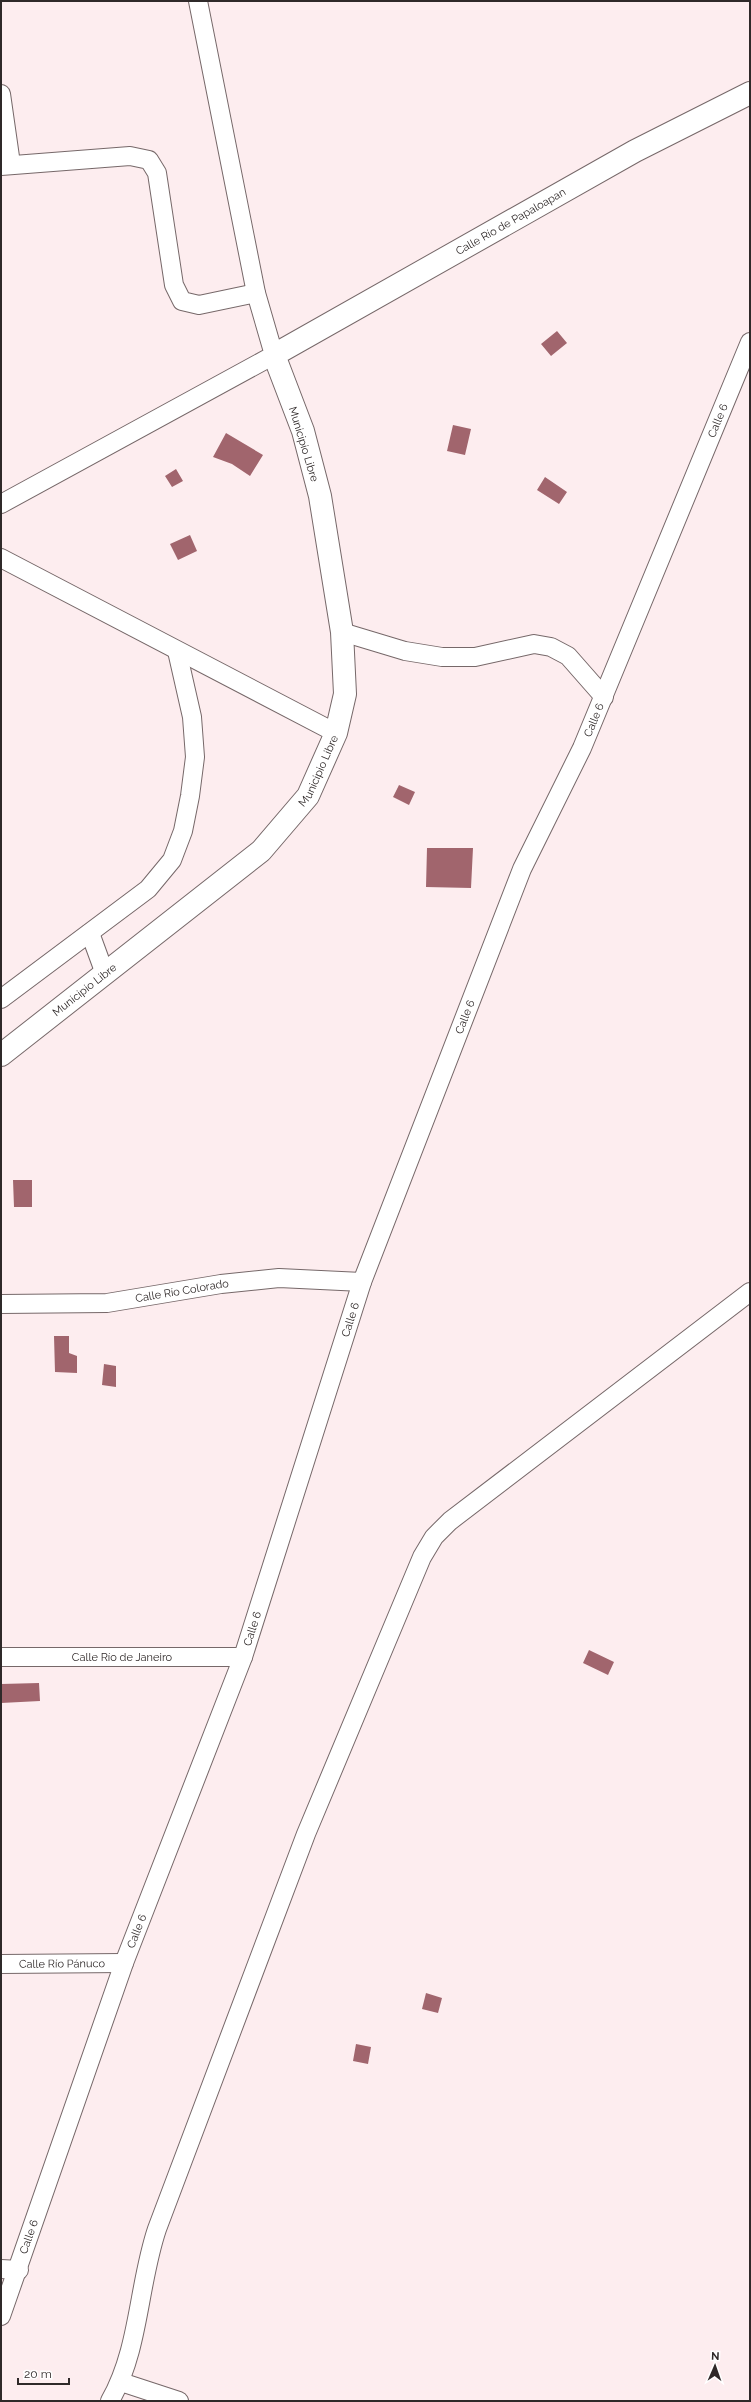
<svg xmlns="http://www.w3.org/2000/svg" width="751" height="2402" viewBox="0 0 751 2402" font-family="Raleway,sans-serif">
<rect width="100%" height="100%" fill="#fdedef"/>
<path fill="#a1656d" d="M557,331L567,343L551,356L541,344Z
M453,425L471,429L465,455L447,451Z
M226,433L263,455L250,476L232,464L213,457Z
M176,469L183,481L172,487L165,476Z
M545,477L567,492L559,504L537,490Z
M190,535L197,551L178,560L170,544Z
M399,785L415,792L409,805L393,797Z
M427,848H473L471,888L426,887Z
M13,1180H32V1207H14Z
M54,1336H69V1353L77,1356V1373L55,1372Z
M104,1364L116,1366V1387L102,1385Z
M589,1650L614,1662L608,1675L583,1663Z
M39,1683L40,1701L1,1703V1684Z
M426,1993L442,1998L438,2013L422,2009Z
M356,2044L371,2047L368,2064L353,2061Z"/>
<g fill="none" stroke-linecap="round" stroke-linejoin="round">
<defs>
<g id="minor">
<path d="M1,94L11,164"/>
<path d="M1,166L130,156L149,160L157,173L174,285L182,301L199,305L256,293"/>
<path d="M1,504L274,355L256,293L198,1"/>
<path d="M1,558L336,733"/>
<path d="M342,632L405,651L442,657H475L534,644L551,647L568,656L604,697"/>
<path d="M90,933L105,974"/>
<path d="M1,999L148,889L172,860L183,831L190,796L195,757L192,717L177,651"/>
<path id="s1" d="M1,1304L107,1303L221,1284L279,1278L362,1282"/>
<path id="s2" d="M1,1657H243"/>
<path id="s3" d="M1,1964L124,1963"/>
<path d="M1,2269L19,2270"/>
<path id="s4" d="M1,2316L124,1963L243,1657L362,1282L522,869L582,748L750,342"/>
<path d="M121,2382L179,2401"/>
<path d="M110,2401C140,2348 138,2285 157,2229L306,1834L422,1557L434,1537L450,1521L750,1292"/>
</g>
<g id="tertiary">
<path id="s5" d="M1,1055L261,851L308,796L336,733L345,694L342,632L320,496L303,431L274,355L635,151L750,93"/>
</g>
</defs>
<use href="#minor" stroke="#766869" stroke-width="20"/>
<use href="#tertiary" stroke="#766869" stroke-width="24"/>
<use href="#minor" stroke="#fff" stroke-width="18"/>
<use href="#tertiary" stroke="#fff" stroke-width="22"/>
</g>
<g text-anchor="middle" stroke-width="3" stroke-linejoin="round" paint-order="stroke">
<g font-size="11" fill="#2f2929" stroke="#fff">
<text dy="4" stroke="none"><textPath href="#s5" startOffset="1132">Calle Río de Papaloapan</textPath></text>
<text dy="4" stroke="none"><textPath href="#s4" startOffset="2028">Calle 6</textPath></text>
<text transform="translate(304 444) rotate(73)" y="4">Municipio Libre</text>
<text dy="4" stroke="none"><textPath href="#s4" startOffset="1704">Calle 6</textPath></text>
<text dy="4" stroke="none"><textPath href="#s5" startOffset="430">Municipio Libre</textPath></text>
<text dy="4" stroke="none"><textPath href="#s5" startOffset="106">Municipio Libre</textPath></text>
<text dy="4" stroke="none"><textPath href="#s4" startOffset="1380">Calle 6</textPath></text>
<text dy="4" stroke="none"><textPath href="#s1" startOffset="182">Calle Río Colorado</textPath></text>
<text dy="4" stroke="none"><textPath href="#s4" startOffset="1056">Calle 6</textPath></text>
<text dy="4" stroke="none"><textPath href="#s4" startOffset="732">Calle 6</textPath></text>
<text dy="4" stroke="none"><textPath href="#s2" startOffset="121">Calle Río de Janeiro</textPath></text>
<text dy="4" stroke="none"><textPath href="#s4" startOffset="408">Calle 6</textPath></text>
<text dy="4" stroke="none"><textPath href="#s3" startOffset="61">Calle Río Pánuco</textPath></text>
<text dy="4" stroke="none"><textPath href="#s4" startOffset="84">Calle 6</textPath></text>
</g>
</g>
<rect width="751" height="2402" fill="none" stroke="#2f2929" stroke-width="4"/>
<g transform="translate(715 2366) rotate(2)" stroke="#ffffff" stroke-width="3" paint-order="stroke">
<path d="M0-3L7 15L0 10L-7 15Z" fill="#2f2929"/>
<text y="-6" font-size="11" font-weight="bold" text-anchor="middle" fill="#2f2929">N</text>
</g>
<path d="M18 2378v6h51v-6" fill="none" stroke="#2f2929" stroke-width="2"/>
<text x="24" y="2378" font-size="12" fill="#2f2929" stroke="#ffffff" stroke-width="3" paint-order="stroke">20 m</text>
</svg>
